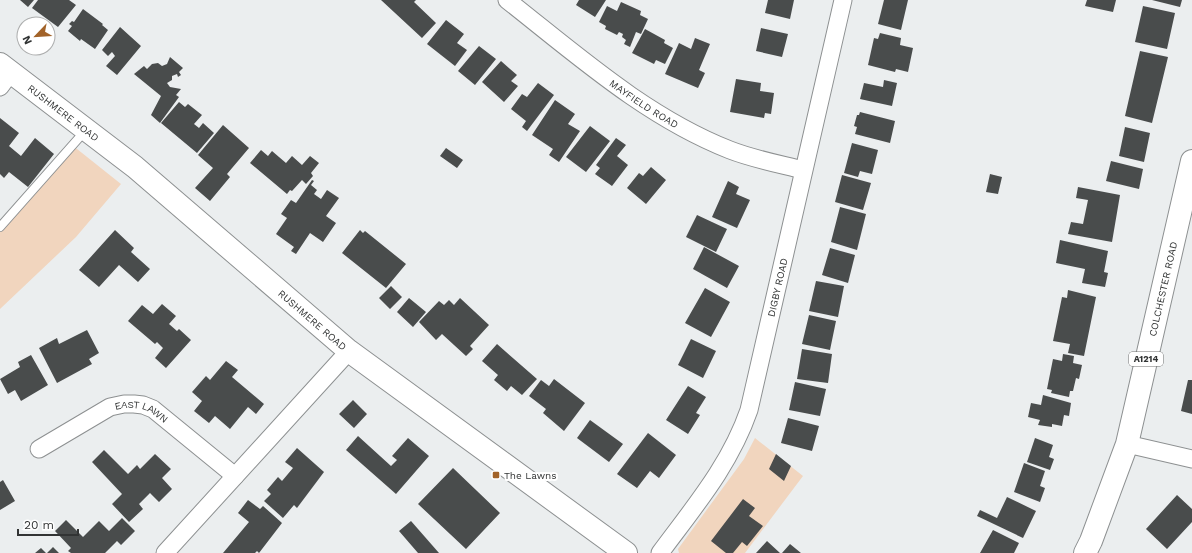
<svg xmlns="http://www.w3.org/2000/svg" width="1192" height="553" viewBox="0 0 1192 553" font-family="'Work Sans',sans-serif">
<rect width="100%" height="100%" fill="#ebeeef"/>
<path fill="#f1d5be" d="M72,145L121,184L76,237L0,309V227Z
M755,438L803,476L745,553H679L678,549L744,459Z"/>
<path fill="#494c4c" d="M20,0H34L28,7Z
M38,0H69L76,5L58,27L32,8Z
M381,0H416L414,2L436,23L422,38Z
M579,0H606L595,17L576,5Z
M768,0H794L790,19L765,13Z
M884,0H908L901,30L878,24Z
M1087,0H1116L1113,12L1085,6Z
M1152,0H1182L1180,7Z
M621,2L641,11L640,15L648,19L641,34L636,32L630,47L624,44L626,40L622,37L623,34L619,32L617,35L605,29L606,26L599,22L607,6L617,11Z
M1143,6L1175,13L1167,49L1135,42Z
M83,9L103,24L102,25L108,30L95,49L81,39L80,41L68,31L72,26L69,24L72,21L74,22Z
M446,20L464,34L457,43L467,50L455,66L427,44Z
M120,27L141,46L117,75L106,66L115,56L112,52L108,56L102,50Z
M761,28L788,34L782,57L756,51Z
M645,29L665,40L664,43L673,48L665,64L656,60L654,64L632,53Z
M880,33L901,38L900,45L913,48L908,72L896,69L895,72L868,65L874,38L878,39Z
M695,38L710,44L699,70L705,73L698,88L665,74L679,43L691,49Z
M479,46L496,59L475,85L458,71Z
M1140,51L1168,57L1152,123L1125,116Z
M170,57L183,68L179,72L181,75L178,77L177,74L172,76V80L167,83L170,87L181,89L176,95L179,97L160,123L151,115L161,96L134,74L144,66L147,69L152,64L158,63L162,66L167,64Z
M501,61L517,75L511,81L518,86L504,102L482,82Z
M736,79L761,83L760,91L774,93L771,114L765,113L764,118L730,112Z
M884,80L897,83L892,106L860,99L864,83L883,87Z
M538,83L554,95L527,131L522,127L526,121L511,109L522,94L527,97Z
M555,100L575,114L568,124L580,131L559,162L549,155L553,149L532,135Z
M179,102L185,107L188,104L202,115L194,124L199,128L203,123L214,133L197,153L161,123Z
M860,112L895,121L890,143L855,134L857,127L854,126L857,115H859Z
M0,118L19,133L9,146L21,156L35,138L54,154L28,187L9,172L4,178L0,174Z
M223,125L249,148L227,174L230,177L210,201L195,188L213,168L198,155Z
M590,126L610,141L586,172L566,157Z
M1125,127L1150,133L1144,162L1119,156Z
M616,138L626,145L617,156L628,165L612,186L595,174L600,168L596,165Z
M852,143L878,150L872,174L860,171L858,177L844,173Z
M446,148L463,160L457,168L440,156Z
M261,150L268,156L272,151L286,163L292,156L302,165L310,156L319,163L311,173L313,176L306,184L302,180L292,191L290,190L287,194L250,163Z
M1111,161L1143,169L1139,189L1106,181Z
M651,167L666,180L646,204L627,188L639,173L643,176Z
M990,174L1002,177L998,194L986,192Z
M842,175L871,183L863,210L835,202Z
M312,180L314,181L311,185L317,190L314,194L321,199L327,190L339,198L326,216L336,223L323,242L310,233L296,254L291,251L294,247L276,234L287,218L281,214L291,200L296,203Z
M728,181L739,187L736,194L750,200L737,228L712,217Z
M1078,187L1120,195L1112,242L1068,234L1071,222L1083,224L1088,200L1076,198Z
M840,207L866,214L857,250L831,242Z
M697,215L727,229L716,252L686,237Z
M115,230L134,248L131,252L150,269L138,282L119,265L99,287L79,270Z
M360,230L363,233L365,231L406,264L386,288L342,253Z
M1060,240L1108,251L1104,272L1108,273L1105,287L1082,283L1085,269L1056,263Z
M704,247L739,266L727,288L693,269Z
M830,248L855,255L848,283L822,275Z
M816,281L844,286L838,317L809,311Z
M391,286L402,297L390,309L379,298Z
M705,288L730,302L711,337L685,323Z
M1068,290L1096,297L1084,356L1068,353L1070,344L1053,341L1062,297L1067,298Z
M409,298L426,312L413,327L397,312Z
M460,298L489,325L470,346L473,349L466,356L442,334L436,340L419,322L439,301L444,305L449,300L454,305Z
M162,304L176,316L169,324L177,331L179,329L191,340L166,368L155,358L163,348L157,342L155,344L128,321L142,305L153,314Z
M809,315L836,321L830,350L802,344Z
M87,330L99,353L89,359L92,364L57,383L39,348L57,338L59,344Z
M691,339L716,351L703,378L678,365Z
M497,344L537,379L522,395L511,386L507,391L494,380L498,375L482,361Z
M802,349L832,354L828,383L797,379Z
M1063,354L1074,356L1073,363L1082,365L1079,379L1076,378L1073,391H1070L1069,397L1051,393L1052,390L1047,389L1053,359L1062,361Z
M31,355L48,385L21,401L15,390L8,394L0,379L20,367L18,362Z
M226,361L238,370L232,377L264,404L256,414L248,407L230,429L215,416L209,423L194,411L202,401L192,392L206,376L210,380Z
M554,379L585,403L564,431L543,413L546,409L529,396L541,380L549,386Z
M1188,380H1192V414L1181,411Z
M795,382L826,389L820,416L789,410Z
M688,386L706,397L696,413L700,415L688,434L666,420Z
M1043,395L1071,403L1069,416L1064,415L1062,426L1052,424V427L1038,425L1040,420L1028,417L1031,403L1041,405Z
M353,400L367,414L354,428L339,414Z
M788,418L819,426L812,451L781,443Z
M590,420L623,444L609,462L577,438Z
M648,433L676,455L659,478L650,471L637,488L617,474Z
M358,436L391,466L397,460L392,456L408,438L429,456L396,494L346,450Z
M1035,438L1053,445L1049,457L1054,459L1050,470L1027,462Z
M297,448L324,472L297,508L294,505L283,518L264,501L271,494L267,490L278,477L282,481L293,468L285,462Z
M104,450L128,474L137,465L140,469L155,454L171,469L162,478L172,489L159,502L150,493L139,504L143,509L129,522L112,504L122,494L92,462Z
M776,454L791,466L784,481L769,469Z
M1024,463L1045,471L1040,486L1045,488L1040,502L1014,492Z
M453,468L500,513L466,549L418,504Z
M3,480L15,501L0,510V482Z
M1177,495L1192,509V522L1167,549L1146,529Z
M1007,497L1036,511L1023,538L977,516L980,510L997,518Z
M743,499L755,508L749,516L763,526L747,546L742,542L733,553H726L711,541Z
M248,500L260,509L263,506L282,523L259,553L257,551L255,553H223L249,522L238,513Z
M122,518L135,531L121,545L117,541L105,553H71L68,551L71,548L55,531L66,520L83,537L99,521L109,531Z
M411,521L439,553H418L399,531Z
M993,530L1019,543L1014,553H980Z
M767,541L780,553H756Z
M790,544L801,553H782Z
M53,547L59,553H47Z
M41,548L46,553H35Z"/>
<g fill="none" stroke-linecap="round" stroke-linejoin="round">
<defs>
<path id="lane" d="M0,227L85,131"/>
<g id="street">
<path id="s1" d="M507,0C577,55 646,117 730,150C753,159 779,164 803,170"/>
<path d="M0,87L11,72"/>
<path d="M1127,444L1192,459"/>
<path id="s2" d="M39,449L110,407L124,404H134L143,405L153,409L235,476"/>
<path d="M165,553L349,351"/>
<path id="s3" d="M660,553C694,507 730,465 749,410L843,0"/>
</g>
<g id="secondary">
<path id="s4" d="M0,64L135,167L349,351L626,553"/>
</g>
<g id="primary">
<path id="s5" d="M1085,553L1091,541L1127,444L1192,161"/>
</g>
</defs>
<use href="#lane" stroke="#8d9091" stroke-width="10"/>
<use href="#street" stroke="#8d9091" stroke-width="19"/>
<use href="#secondary" stroke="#8d9091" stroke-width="24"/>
<use href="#primary" stroke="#8d9091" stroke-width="24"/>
<use href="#lane" stroke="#fff" stroke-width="8"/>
<use href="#street" stroke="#fff" stroke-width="17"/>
<use href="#secondary" stroke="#fff" stroke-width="22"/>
<use href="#primary" stroke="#fff" stroke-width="22"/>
</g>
<rect fill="#a26329" stroke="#fff" stroke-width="1.5" x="492" y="471" width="8" height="8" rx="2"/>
<g text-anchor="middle" stroke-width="4" stroke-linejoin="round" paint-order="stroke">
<rect fill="#fff" stroke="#707171" stroke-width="1" x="1129" y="352" width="34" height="14" rx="3"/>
<g font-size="9" font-weight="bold" fill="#323434">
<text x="1146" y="362">A1214</text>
</g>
<g font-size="10" fill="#323434" stroke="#fff">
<text dy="4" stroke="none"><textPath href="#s1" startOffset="172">MAYFIELD ROAD</textPath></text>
<text dy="4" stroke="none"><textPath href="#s4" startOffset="80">RUSHMERE ROAD</textPath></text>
<text dy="4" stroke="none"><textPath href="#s3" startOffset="295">DIGBY ROAD</textPath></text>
<text dy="4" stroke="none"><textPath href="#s5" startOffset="276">COLCHESTER ROAD</textPath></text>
<text dy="4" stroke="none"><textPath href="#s4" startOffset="404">RUSHMERE ROAD</textPath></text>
<text dy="4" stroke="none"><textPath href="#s2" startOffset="116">EAST LAWN</textPath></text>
</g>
<g font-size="10" fill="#323434" stroke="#fff" text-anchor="start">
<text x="504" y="479">The Lawns</text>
</g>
</g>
<g transform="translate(36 36) rotate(245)"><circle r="19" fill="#ffffff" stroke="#adaeae"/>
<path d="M0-3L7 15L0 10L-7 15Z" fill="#a26329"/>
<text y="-6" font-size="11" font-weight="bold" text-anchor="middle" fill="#323434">N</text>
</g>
<path d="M18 529v6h60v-6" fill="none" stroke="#323434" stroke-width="2"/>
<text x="24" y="529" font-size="12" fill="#323434" stroke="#ffffff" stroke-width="3" paint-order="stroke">20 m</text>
</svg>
